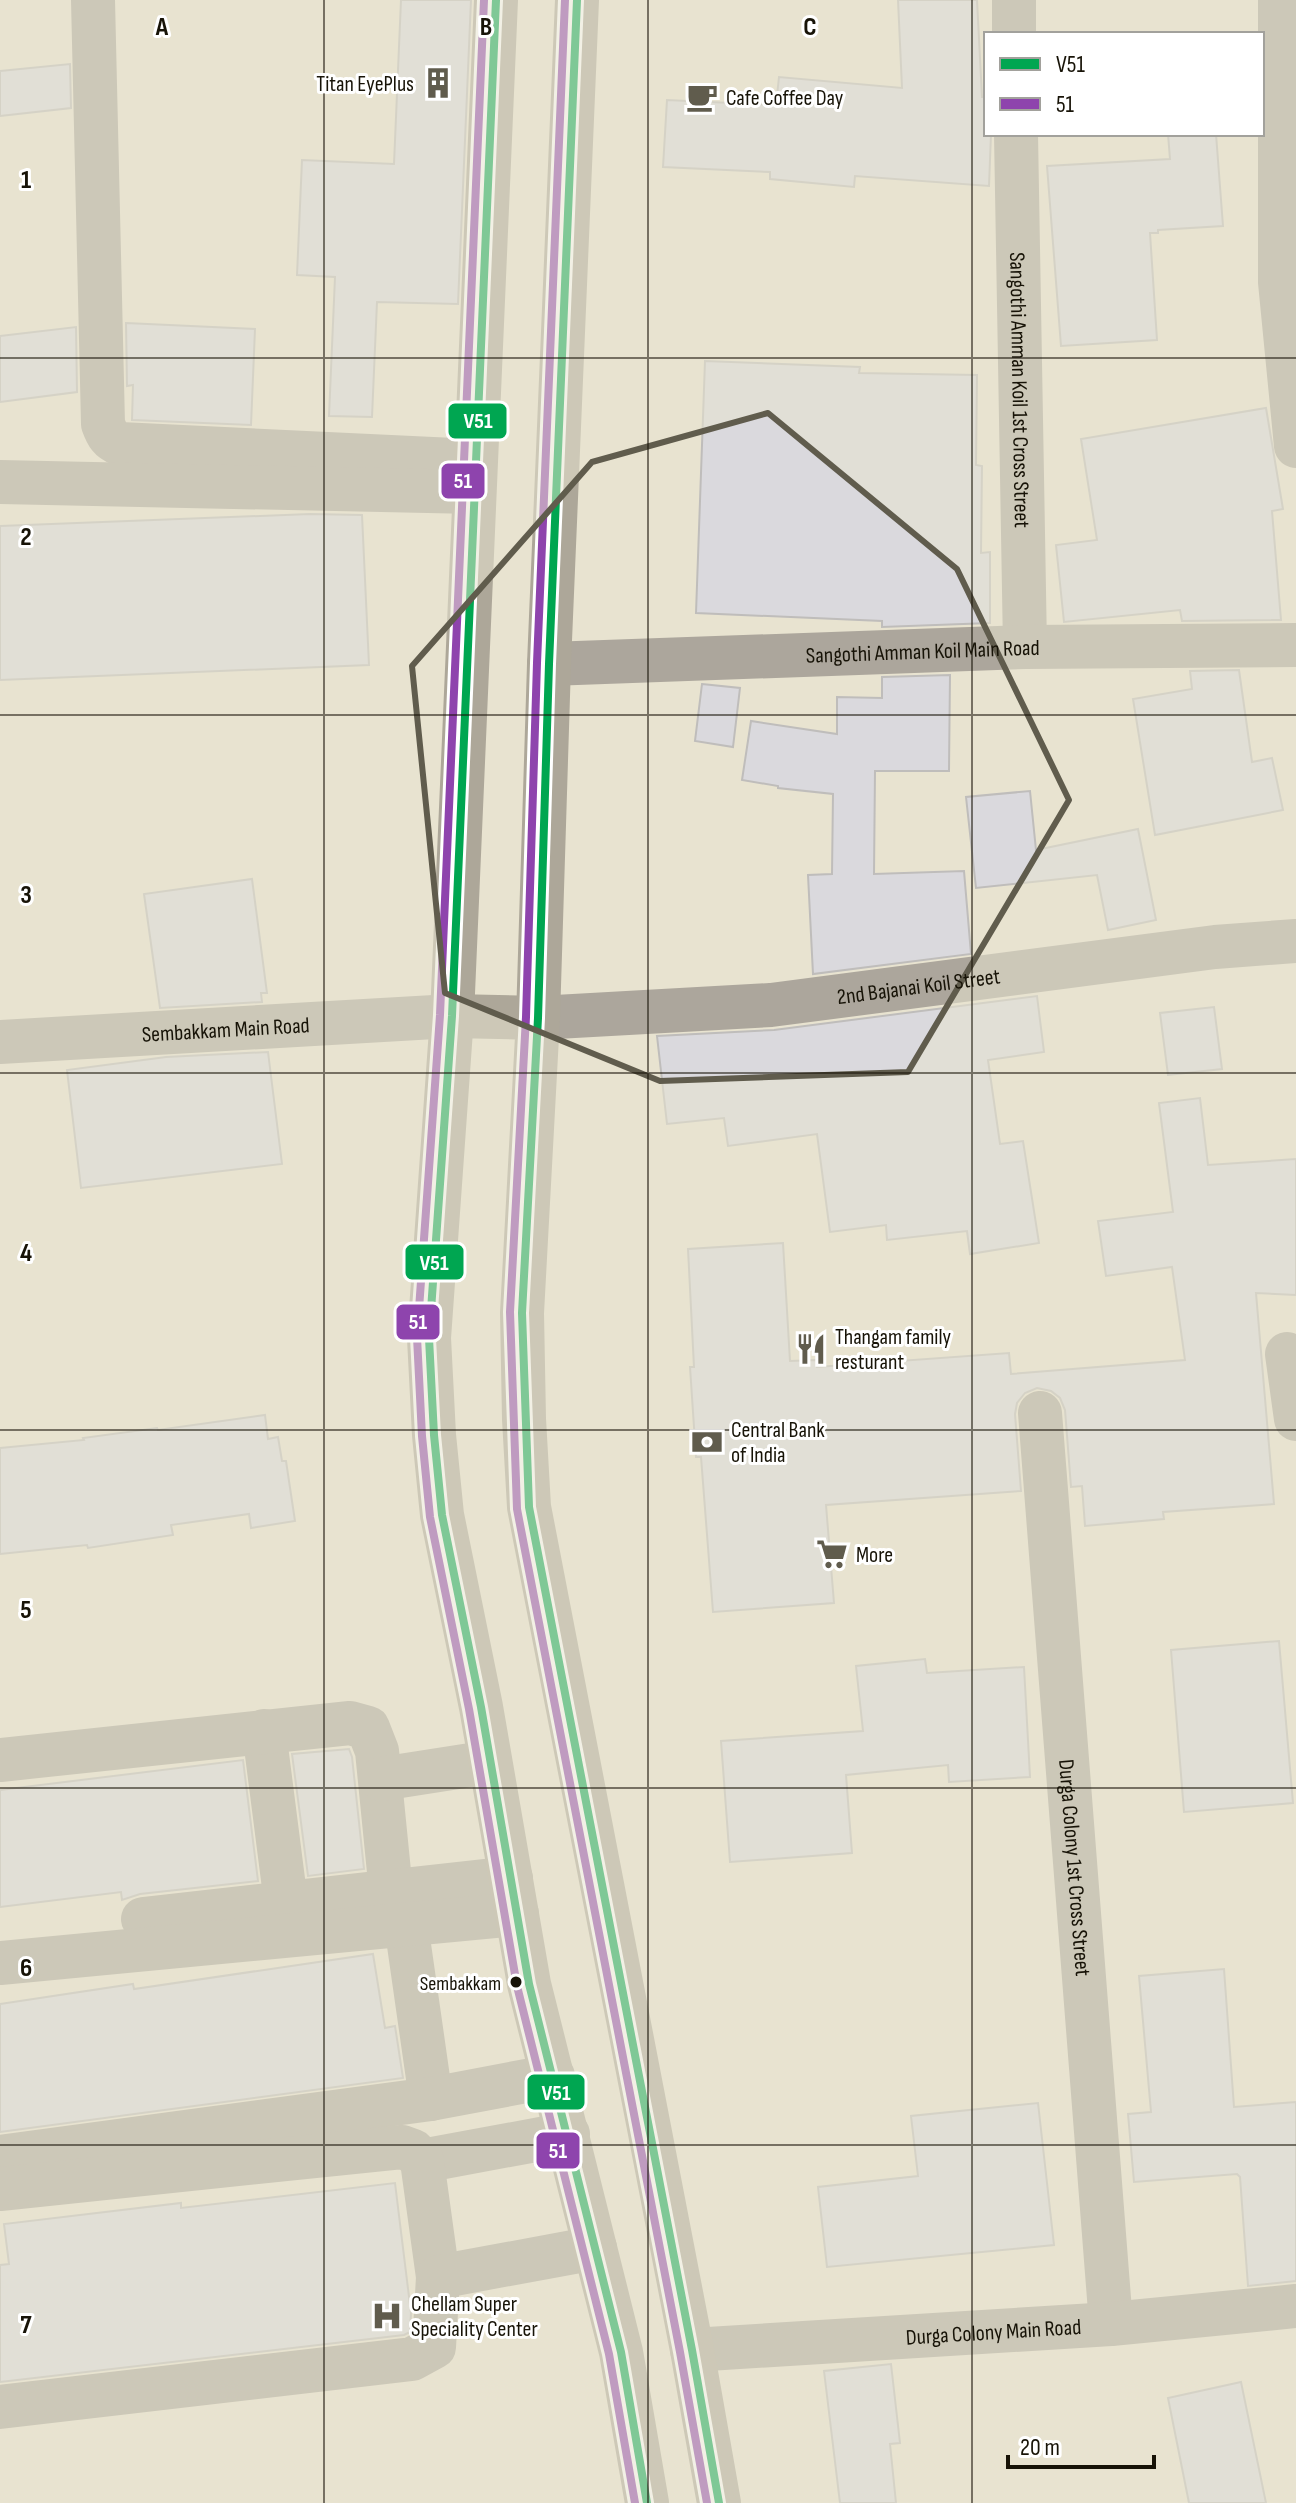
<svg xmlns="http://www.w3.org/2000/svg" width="1296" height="2503" viewBox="0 0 1296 2503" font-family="'Sofia Sans Condensed',sans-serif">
<rect width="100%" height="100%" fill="#e8e3d0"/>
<path fill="#dad9dd" stroke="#bfbdbb" stroke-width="2" d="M401,0H471L458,304L377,302L372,417L329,416L335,277L297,275L302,160L394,164Z
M898,0H977L982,97H986V134H991L989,186L855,176L854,187L770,179V172L663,167L667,100L776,105L779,77L902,88Z
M70,64L71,108L0,116V71Z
M1168,134H1216L1223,226L1158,230V233H1150L1157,340L1061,346L1047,166L1170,159Z
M126,323L255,329L251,425L132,420L133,385L127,386Z
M76,327L77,392L0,402V336Z
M705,361L860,367L859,373L977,375L976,465L982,466L981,553L990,552V623L882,627V621L696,613Z
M1266,408L1283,509L1272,511L1281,620L1182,621L1180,610L1064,622L1056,545L1097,540L1081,439Z
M310,514L362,515L369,665L0,680V526Z
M1239,670L1252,762L1272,758L1283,810L1155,835L1133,699L1192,689L1190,671Z
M950,675L949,771H875L874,874L964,871L971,954L813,974L808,875L832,874L833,794L778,788V786L742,780L751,721L837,734V697L882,698V677Z
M702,684L740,688L733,747L695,741Z
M1030,791L1036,850L1138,829L1156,920L1108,930L1097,875L976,888L966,797Z
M252,879L267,993H261L262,1002L160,1008L144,894Z
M1037,996L1044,1052L988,1060L1000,1144L1023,1141L1039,1243L970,1254L967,1231L887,1240L886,1225L830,1232L817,1134L728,1146L724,1118L667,1124L657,1036L774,1030Z
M1214,1007L1222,1069L1168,1075L1160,1013Z
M268,1052L282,1164L81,1188L67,1070L166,1057Z
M1200,1098L1208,1165L1296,1159V1295L1256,1293L1274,1504L1163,1512L1164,1519L1085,1526L1082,1486L1071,1487L1065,1410L1060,1398L1051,1391L1037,1388L1025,1393L1017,1403L1015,1414L1021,1491L826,1505L834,1603L713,1612L701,1457H696L690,1367H694L688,1249L783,1243L790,1361L817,1360V1367L1009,1353L1011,1374L1185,1360L1172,1267L1106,1276L1098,1221L1173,1212L1159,1103Z
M265,1415L268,1439L278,1437L282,1461H286L295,1521L251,1528L249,1514L171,1525L173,1535L88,1548L87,1545L0,1554V1448L84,1440L83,1438L157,1428L158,1430Z
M1279,1641L1293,1803L1184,1812L1171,1650Z
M925,1659L927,1673L1024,1667L1030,1777L949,1782L948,1765L846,1775L852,1853L730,1862L721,1741L863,1731L856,1666Z
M349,1749L352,1757L364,1869L308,1876L292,1754Z
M243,1760L258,1881L140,1894L122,1900L121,1892L0,1907V1790Z
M373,1954L385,2028L395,2026L403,2078L0,2132V2004L133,1984L134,1989Z
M1224,1969L1234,2107L1296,2102V2281L1248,2286L1240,2177L1237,2174L1134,2182L1128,2114L1151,2112L1139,1976Z
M1038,2103L1054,2245L827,2267L818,2187L918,2176L911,2116Z
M395,2183L411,2313L410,2332L404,2335L0,2382V2265L9,2264L4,2224L181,2203V2208Z
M891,2364L900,2443L890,2444L896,2503H840L824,2371Z
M1241,2382L1266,2503H1189L1168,2398Z"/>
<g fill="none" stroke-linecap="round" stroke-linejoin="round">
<g stroke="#aca69c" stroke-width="44">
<path d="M93,0L103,424C107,435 110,440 120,444L475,461"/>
<path d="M1014,0V34"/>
<path d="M1280,0V282L1296,446"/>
<path id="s1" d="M1016,134L1025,647"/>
<path d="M0,482L474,492"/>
<path id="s2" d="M549,664L1025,647L1296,645"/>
<path id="s3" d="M538,1018L771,1005L1215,947L1296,941"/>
<path id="s4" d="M0,1042L452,1016"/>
<path d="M1287,1354L1296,1419"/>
<path id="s5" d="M1040,1413L1111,2324"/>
<path d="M264,1731L286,1903"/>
<path d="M0,1760L350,1723L368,1728L377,1751L391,1892"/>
<path d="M381,1779L490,1762"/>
<path d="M143,1919L511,1878"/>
<path d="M406,1924L431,2099"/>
<path d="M0,1963L517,1914"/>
<path d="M0,2157L431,2099L553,2076"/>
<path d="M422,2161L568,2134"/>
<path d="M0,2189L402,2147L413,2151L422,2161L438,2277L434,2347L412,2359L0,2407"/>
<path d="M438,2277L595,2248"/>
<path id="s6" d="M692,2350L1111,2324L1296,2306"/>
</g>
<path stroke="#ada799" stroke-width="44" d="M496,0L452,1016L429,1338L434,1435L442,1515L481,1707L529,1984L621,2352L647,2503
M577,0L549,664L538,1018L522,1313L524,1419L529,1507L692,2350L719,2503
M452,1016L538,1018"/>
<defs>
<path id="bus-1" d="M496,0L452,1016L429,1338L434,1435L442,1515L481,1707L529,1984L621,2352L647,2503
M577,0L549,664L538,1018L522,1313L529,1507L692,2350L719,2503"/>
<path id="bus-2" d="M484,0L440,1015L417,1337L422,1436L430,1517L469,1709L517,1986L609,2354L635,2503
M565,0L537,663L526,1017L510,1312L517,1509L680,2352L707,2503"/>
</defs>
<use href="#bus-1" stroke="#fff" stroke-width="14"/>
<use href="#bus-2" stroke="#fff" stroke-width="14"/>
<use href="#bus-1" stroke="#00a651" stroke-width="8"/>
<use href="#bus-2" stroke="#8e44ad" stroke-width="8"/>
</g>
<path d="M0 0H1296V2503H0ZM768,413L957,569L1069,800L908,1072L660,1081L445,993L412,666L592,462Z" fill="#e8e3d0" fill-opacity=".55" fill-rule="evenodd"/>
<path fill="none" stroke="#605c4d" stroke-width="6" stroke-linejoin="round" d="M768,413L957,569L1069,800L908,1072L660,1081L445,993L412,666L592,462Z"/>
<path fill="none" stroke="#171307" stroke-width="2" stroke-opacity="0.55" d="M324,0V2503M648,0V2503M972,0V2503M0,358H1296M0,715H1296M0,1073H1296M0,1430H1296M0,1788H1296M0,2145H1296"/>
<defs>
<symbol id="building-bare" viewBox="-9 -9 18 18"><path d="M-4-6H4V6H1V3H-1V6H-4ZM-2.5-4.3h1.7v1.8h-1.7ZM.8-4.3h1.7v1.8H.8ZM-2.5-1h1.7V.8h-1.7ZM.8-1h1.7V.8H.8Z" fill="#605c4d" stroke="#fff" stroke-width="2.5" paint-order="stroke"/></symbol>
<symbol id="cafe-bare" viewBox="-9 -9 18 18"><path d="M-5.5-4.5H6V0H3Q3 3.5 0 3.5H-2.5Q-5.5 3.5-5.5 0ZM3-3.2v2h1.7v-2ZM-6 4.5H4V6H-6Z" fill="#605c4d" stroke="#fff" stroke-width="2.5" paint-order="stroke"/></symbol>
<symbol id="restaurant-bare" viewBox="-9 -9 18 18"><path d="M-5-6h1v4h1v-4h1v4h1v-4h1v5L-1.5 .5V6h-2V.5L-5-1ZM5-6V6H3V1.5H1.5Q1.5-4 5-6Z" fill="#605c4d" stroke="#fff" stroke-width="2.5" paint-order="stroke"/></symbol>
<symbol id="bank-bare" viewBox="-9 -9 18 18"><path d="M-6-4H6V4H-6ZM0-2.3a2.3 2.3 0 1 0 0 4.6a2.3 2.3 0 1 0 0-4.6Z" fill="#605c4d" stroke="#fff" stroke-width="2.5" paint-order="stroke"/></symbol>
<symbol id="supermarket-bare" viewBox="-9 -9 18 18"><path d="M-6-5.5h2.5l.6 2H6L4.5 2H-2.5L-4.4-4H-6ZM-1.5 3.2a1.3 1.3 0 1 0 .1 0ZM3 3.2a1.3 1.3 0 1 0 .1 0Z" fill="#605c4d" stroke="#fff" stroke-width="2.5" paint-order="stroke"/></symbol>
<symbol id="hospital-bare" viewBox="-9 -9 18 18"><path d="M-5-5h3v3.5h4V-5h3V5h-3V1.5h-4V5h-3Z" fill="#605c4d" stroke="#fff" stroke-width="2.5" paint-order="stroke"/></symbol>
</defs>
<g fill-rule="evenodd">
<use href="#building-bare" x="416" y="61" width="44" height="44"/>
<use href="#cafe-bare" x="680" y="75" width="44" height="44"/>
<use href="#restaurant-bare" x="789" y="1327" width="44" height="44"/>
<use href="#bank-bare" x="685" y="1420" width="44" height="44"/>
<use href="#supermarket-bare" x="810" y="1532" width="44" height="44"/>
<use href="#hospital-bare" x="365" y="2294" width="44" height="44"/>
</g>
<circle fill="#171307" stroke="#fff" stroke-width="3" cx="516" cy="1982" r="7"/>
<g text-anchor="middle" stroke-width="6" stroke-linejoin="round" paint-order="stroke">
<g font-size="20" fill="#171307" stroke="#fff" text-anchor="end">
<text x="501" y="1990">Sembakkam</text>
</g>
<g font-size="22" fill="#171307" stroke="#fff" text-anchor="start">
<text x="414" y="91" text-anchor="end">Titan EyePlus</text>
<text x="726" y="105">Cafe Coffee Day</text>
<text x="835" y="1344">Thangam family<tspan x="835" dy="25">resturant</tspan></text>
<text x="731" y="1437">Central Bank<tspan x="731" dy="25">of India</tspan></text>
<text x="856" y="1562">More</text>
<text x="411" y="2311">Chellam Super<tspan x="411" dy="25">Speciality Center</tspan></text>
</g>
<g font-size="22" fill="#171307" stroke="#fff">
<text dy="8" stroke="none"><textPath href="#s1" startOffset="256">Sangothi Amman Koil 1st Cross Street</textPath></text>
<text dy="8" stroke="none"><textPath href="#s2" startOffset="374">Sangothi Amman Koil Main Road</textPath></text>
<text dy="8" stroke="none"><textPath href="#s3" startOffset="382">2nd Bajanai Koil Street</textPath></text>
<text dy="8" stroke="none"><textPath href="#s4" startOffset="226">Sembakkam Main Road</textPath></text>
<text dy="8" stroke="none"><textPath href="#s5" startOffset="456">Durga Colony 1st Cross Street</textPath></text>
<text dy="8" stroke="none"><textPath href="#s6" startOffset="302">Durga Colony Main Road</textPath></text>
</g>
</g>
<g font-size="26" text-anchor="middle" font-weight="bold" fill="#171307" stroke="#fff" stroke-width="6" stroke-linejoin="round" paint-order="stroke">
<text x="162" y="35">A</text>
<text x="486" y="35">B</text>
<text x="810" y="35">C</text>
<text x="26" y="188">1</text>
<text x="26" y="545">2</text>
<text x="26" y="903">3</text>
<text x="26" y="1261">4</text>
<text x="26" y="1618">5</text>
<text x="26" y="1976">6</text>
<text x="26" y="2333">7</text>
</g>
<g stroke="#fff" stroke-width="3">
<rect x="447" y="402" width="61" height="38" rx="8" fill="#00a651"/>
<rect x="440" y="462" width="46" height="38" rx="8" fill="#8e44ad"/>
<rect x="404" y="1243" width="61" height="38" rx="8" fill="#00a651"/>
<rect x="395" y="1303" width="46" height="38" rx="8" fill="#8e44ad"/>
<rect x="526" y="2073" width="60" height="38" rx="8" fill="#00a651"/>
<rect x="535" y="2131" width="46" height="39" rx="8" fill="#8e44ad"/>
</g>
<g font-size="22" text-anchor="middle" font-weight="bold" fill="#fff">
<text x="478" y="428">V51</text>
<text x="463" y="488">51</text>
<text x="434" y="1270">V51</text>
<text x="418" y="1329">51</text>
<text x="556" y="2100">V51</text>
<text x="558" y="2158">51</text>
</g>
<rect x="984" y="32" width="280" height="104" fill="#ffffff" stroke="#a2a19c" stroke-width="2"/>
<rect x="1000" y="58" width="40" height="12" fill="#00a651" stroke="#a2a19c" stroke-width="2"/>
<text x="1056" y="72" font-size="24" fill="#171307">V51</text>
<rect x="1000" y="98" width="40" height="12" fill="#8e44ad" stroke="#a2a19c" stroke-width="2"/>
<text x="1056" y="112" font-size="24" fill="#171307">51</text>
<path d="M1008 2455v12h146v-12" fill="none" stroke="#171307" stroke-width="4"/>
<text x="1020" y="2455" font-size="24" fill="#171307" stroke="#ffffff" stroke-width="6" paint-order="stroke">20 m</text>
</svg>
